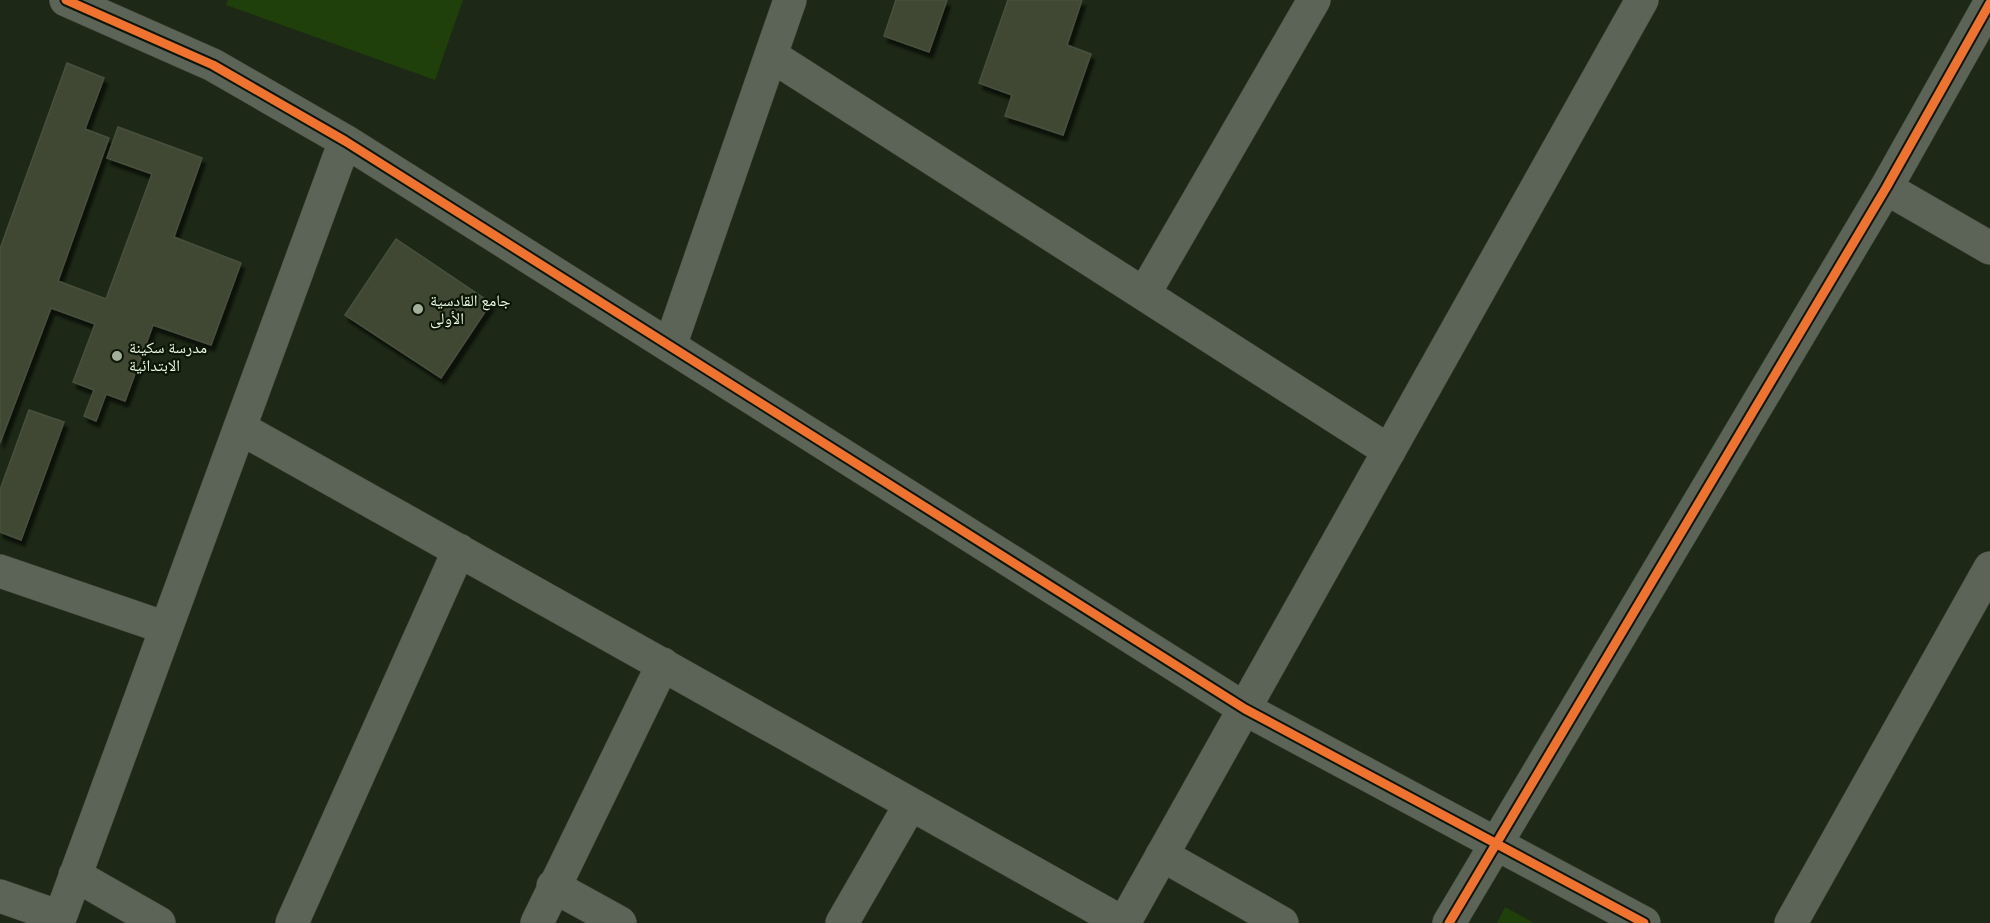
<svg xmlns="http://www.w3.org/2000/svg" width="1990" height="923" viewBox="0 0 1990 923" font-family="Overpass,'Noto Naskh Arabic',sans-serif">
<defs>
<filter id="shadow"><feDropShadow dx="3.5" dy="6" stdDeviation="1.5" flood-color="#0009"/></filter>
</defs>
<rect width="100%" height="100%" fill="#1d2916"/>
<path fill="#1f3f0b" d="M228,0H463L435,80L226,5Z
M1505,907L1534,923H1497Z"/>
<path fill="#3f4733" stroke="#48503e" stroke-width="1.5" filter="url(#shadow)" d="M896,0H947L929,52L884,36Z
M1008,0H1082L1067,45L1091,54L1063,135L1005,116L1012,95L979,83Z
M67,63L104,78L85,129L109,138L58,281L106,299L152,174L107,158L118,127L202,158L174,237L241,263L211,345L153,325L125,401L106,394L96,421L84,416L94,390L73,382L95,324L51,308L0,443V249Z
M396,239L491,303L441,378L345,315Z
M29,410L64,422L21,540L0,532V490Z"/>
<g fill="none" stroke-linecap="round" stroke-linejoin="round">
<defs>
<path id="minor" d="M66,0L213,65L345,141L1245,709L1644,923
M772,56L1389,451
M1886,188L1990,248
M1144,294L1314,0
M670,346L790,0
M240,428L1123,923
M0,571L166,628
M1162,855L1282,923
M75,875L159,923
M553,886L620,923
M0,896L60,917
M58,923L345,141
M292,923L459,550
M537,923L663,664
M842,923L910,805
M1449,923L1886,188L1990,3
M1791,923L1990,568"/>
<path id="tertiary" d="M1124,923L1642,0"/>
</defs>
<use href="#minor" stroke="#3a4434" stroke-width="34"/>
<use href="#tertiary" stroke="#3a4434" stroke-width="34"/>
<use href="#minor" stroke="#5b6457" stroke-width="33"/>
<use href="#tertiary" stroke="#5b6457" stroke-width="33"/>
<defs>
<path id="cycleway" d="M66,0L213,65L345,141L1245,709L1644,923
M1449,923L1886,188L1990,3"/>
</defs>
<use href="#cycleway" stroke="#0c1607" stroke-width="13"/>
<use href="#cycleway" stroke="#ef722f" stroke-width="9"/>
</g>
<g fill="#a2b09b" stroke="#0c1607" stroke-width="2">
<circle cx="418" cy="309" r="6"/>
<circle cx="117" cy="356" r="6"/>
</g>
<g text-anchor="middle" stroke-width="4.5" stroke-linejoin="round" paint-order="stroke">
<g font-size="16" fill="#eaf9e3" stroke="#0c1607" text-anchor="start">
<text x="430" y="306">جامع القادسية<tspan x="430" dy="18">الأولى</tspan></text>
<text x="129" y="353">مدرسة سكينة<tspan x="129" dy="18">الابتدائية</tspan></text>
</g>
</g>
</svg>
